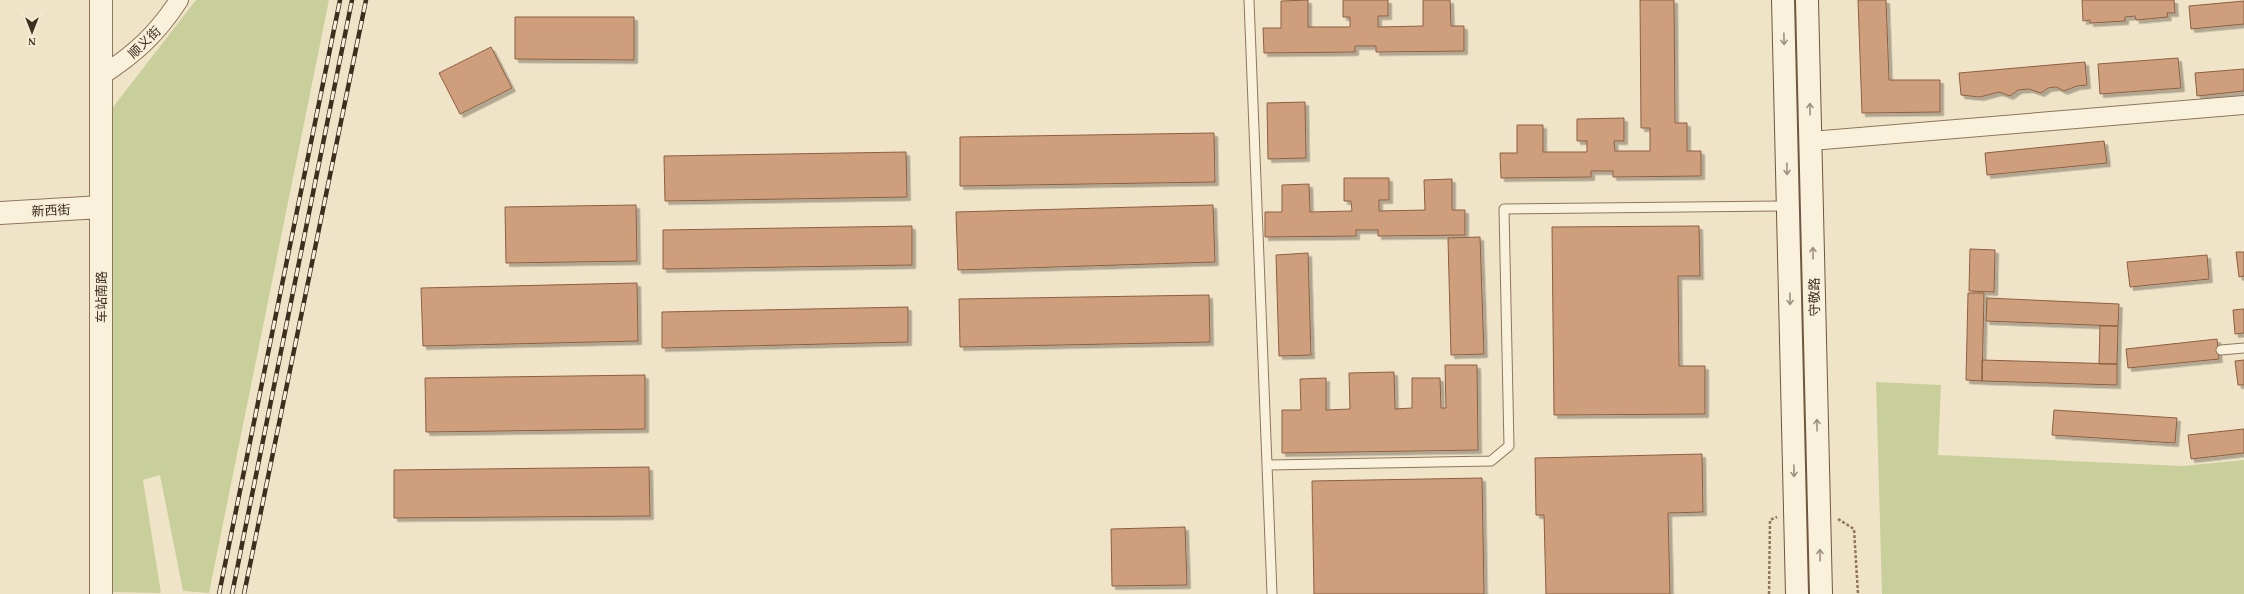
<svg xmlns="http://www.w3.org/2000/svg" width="2244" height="594" viewBox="0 0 2244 594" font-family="'Times New Roman','Noto Sans SC',serif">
<defs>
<filter id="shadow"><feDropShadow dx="3.5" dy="3.5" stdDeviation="0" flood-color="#0004"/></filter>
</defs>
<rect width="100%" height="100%" fill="#f0e4c8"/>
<path fill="#c9cf9b" d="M196,0H329L209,593L183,591L160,475L143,480L161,593L113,592V107Z
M1876,382L1941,385L1938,455L2183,466L2244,460V594H1882Z"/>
<path fill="#cf9f7d" stroke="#8d5f41" filter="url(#shadow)" d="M1308,0V27H1350V17H1343V0H1388V16H1378V27L1423,26V0H1450L1451,26H1464V51L1376,52V46H1355V52L1264,53L1263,28H1281V1Z
M1640,0H1674L1675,123H1687V151H1701V176L1613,177V171H1591V177L1501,178L1500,153H1517V125H1543V152H1587V141H1577V119L1624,118V141H1614L1615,151H1650V128H1641Z
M1858,0H1886L1889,80H1940V112L1862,113Z
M2082,0H2174L2175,13H2167L2168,17L2136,20L2135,16L2125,17V21L2090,23V20L2083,21Z
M2244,1V24L2191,29L2189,6Z
M515,17H634V60L515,59Z
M491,47L512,88L460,114L439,73Z
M2178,58L2181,88L2100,94L2098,64Z
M2085,62L2087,85L2077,86L2064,91L2056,87L2048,88L2041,93L2029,89L2018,90L2010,96L1999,92L1980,97L1961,95L1959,73Z
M2244,69V91L2197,96L2195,73Z
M1305,102L1306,158L1268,159L1267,103Z
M1214,133L1215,182L960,186V137Z
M2104,141L2107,163L1987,175L1985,153Z
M906,152L907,197L665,201L664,156Z
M1344,178H1389V200H1379V211L1425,210L1424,180L1452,179V210H1465V235L1378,236V230H1356V236L1265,237V212H1282V185L1309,184L1310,212L1352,211L1351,201H1344Z
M636,205L637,261L506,263L505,207Z
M1213,205L1215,262L958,270L956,212Z
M912,226V265L663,269V230Z
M1699,226L1700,276H1678L1679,366H1705V414L1554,415L1552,227Z
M1480,237L1484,354L1451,355L1448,238Z
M1970,249L1995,250L1994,292L1969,291Z
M2236,252H2244V276L2239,277Z
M1308,253L1311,355L1279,356L1276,255Z
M2207,255L2209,279L2130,287L2127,262Z
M637,283L638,341L423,346L421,288Z
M1968,293H1984L1982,381L1966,380Z
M1209,295L1210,342L960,347L959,299Z
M1987,298L2119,304L2118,326L1986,321Z
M908,307V342L662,348V312Z
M2244,309V333L2235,334L2233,310Z
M2100,326H2118L2117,364H2099Z
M2217,339L2219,359L2128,368L2126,349Z
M1982,360L2117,364V385L1982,381Z
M2244,360V385H2238L2235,361Z
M1445,365H1477L1478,450L1282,453V410H1301L1300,379L1326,378V410L1350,409L1349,373L1394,372L1395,409L1412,408V378H1440L1441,408H1446Z
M645,375V429L426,432L425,378Z
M2054,410L2177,418L2175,443L2052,435Z
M2244,429V453L2191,459L2188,435Z
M1702,454L1703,512L1668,513L1670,594H1546L1544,515H1536L1535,458Z
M649,467L650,516L394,518V470Z
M1482,478L1484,594H1314L1312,481Z
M1185,527L1187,585L1112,586L1111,529Z"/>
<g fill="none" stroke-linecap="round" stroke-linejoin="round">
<defs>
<path id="service" d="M1249,0L1272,594
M2221,350L2244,348
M1267,465L1491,461L1509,446L1504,209L1788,206"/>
<path id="minor" d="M101,76C135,54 157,34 179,0
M1811,141L2244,105"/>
<path id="tertiary" d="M0,213L101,207
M101,594V0"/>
<path id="secondary" d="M1783,0L1797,594
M1807,0L1821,594"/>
</defs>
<use href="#service" stroke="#8d765c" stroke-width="11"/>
<use href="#minor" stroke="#8d765c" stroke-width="20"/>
<use href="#tertiary" stroke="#8d765c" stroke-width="24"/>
<use href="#secondary" stroke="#6f573f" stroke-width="24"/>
<path stroke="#8d765c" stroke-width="2.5" stroke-dasharray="3 2" stroke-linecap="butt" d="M1838,519L1854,529L1858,594
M1769,594L1770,520L1777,517"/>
<use href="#service" stroke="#faf1dc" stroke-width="9"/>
<use href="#minor" stroke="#faf1dc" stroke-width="18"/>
<use href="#tertiary" stroke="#faf1dc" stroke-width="22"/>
<use href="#secondary" stroke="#faf1dc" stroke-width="22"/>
<defs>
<path id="rail" d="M219,594L340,0
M232,594L352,0
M244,594L366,0"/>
</defs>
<use href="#rail" stroke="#3d2e20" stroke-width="4.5"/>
<use href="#rail" stroke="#f7eed8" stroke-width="3" stroke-dasharray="9" stroke-linecap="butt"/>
</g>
<defs><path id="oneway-shaft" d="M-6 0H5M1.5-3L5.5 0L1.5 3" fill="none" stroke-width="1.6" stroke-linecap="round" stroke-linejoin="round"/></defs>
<g stroke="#9c907e">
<use href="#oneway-shaft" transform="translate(1784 39) rotate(89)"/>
<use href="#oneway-shaft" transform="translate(1810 109) rotate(-91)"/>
<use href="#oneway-shaft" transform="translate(1787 169) rotate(89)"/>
<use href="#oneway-shaft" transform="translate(1813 253) rotate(-91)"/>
<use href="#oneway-shaft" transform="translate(1790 299) rotate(89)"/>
<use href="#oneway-shaft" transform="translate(1817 425) rotate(-91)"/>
<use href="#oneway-shaft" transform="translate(1794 471) rotate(89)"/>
<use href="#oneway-shaft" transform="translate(1820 555) rotate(-91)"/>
</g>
<g text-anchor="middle" stroke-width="3" stroke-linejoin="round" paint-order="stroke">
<g font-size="13" fill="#3d2e20" stroke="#f7eed8">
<text transform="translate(144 42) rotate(-44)" y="5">顺义街</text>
<text transform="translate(51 210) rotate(-3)" y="5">新西街</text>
<text transform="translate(101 297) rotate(-90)" y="5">车站南路</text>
<text transform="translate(1814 297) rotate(-91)" y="5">守敬路</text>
</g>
</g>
<g transform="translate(32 32) rotate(180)" stroke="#f7eed8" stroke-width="3" paint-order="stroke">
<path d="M0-3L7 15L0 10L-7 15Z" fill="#3d2e20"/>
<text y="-6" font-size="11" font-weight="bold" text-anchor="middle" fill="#3d2e20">N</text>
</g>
</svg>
